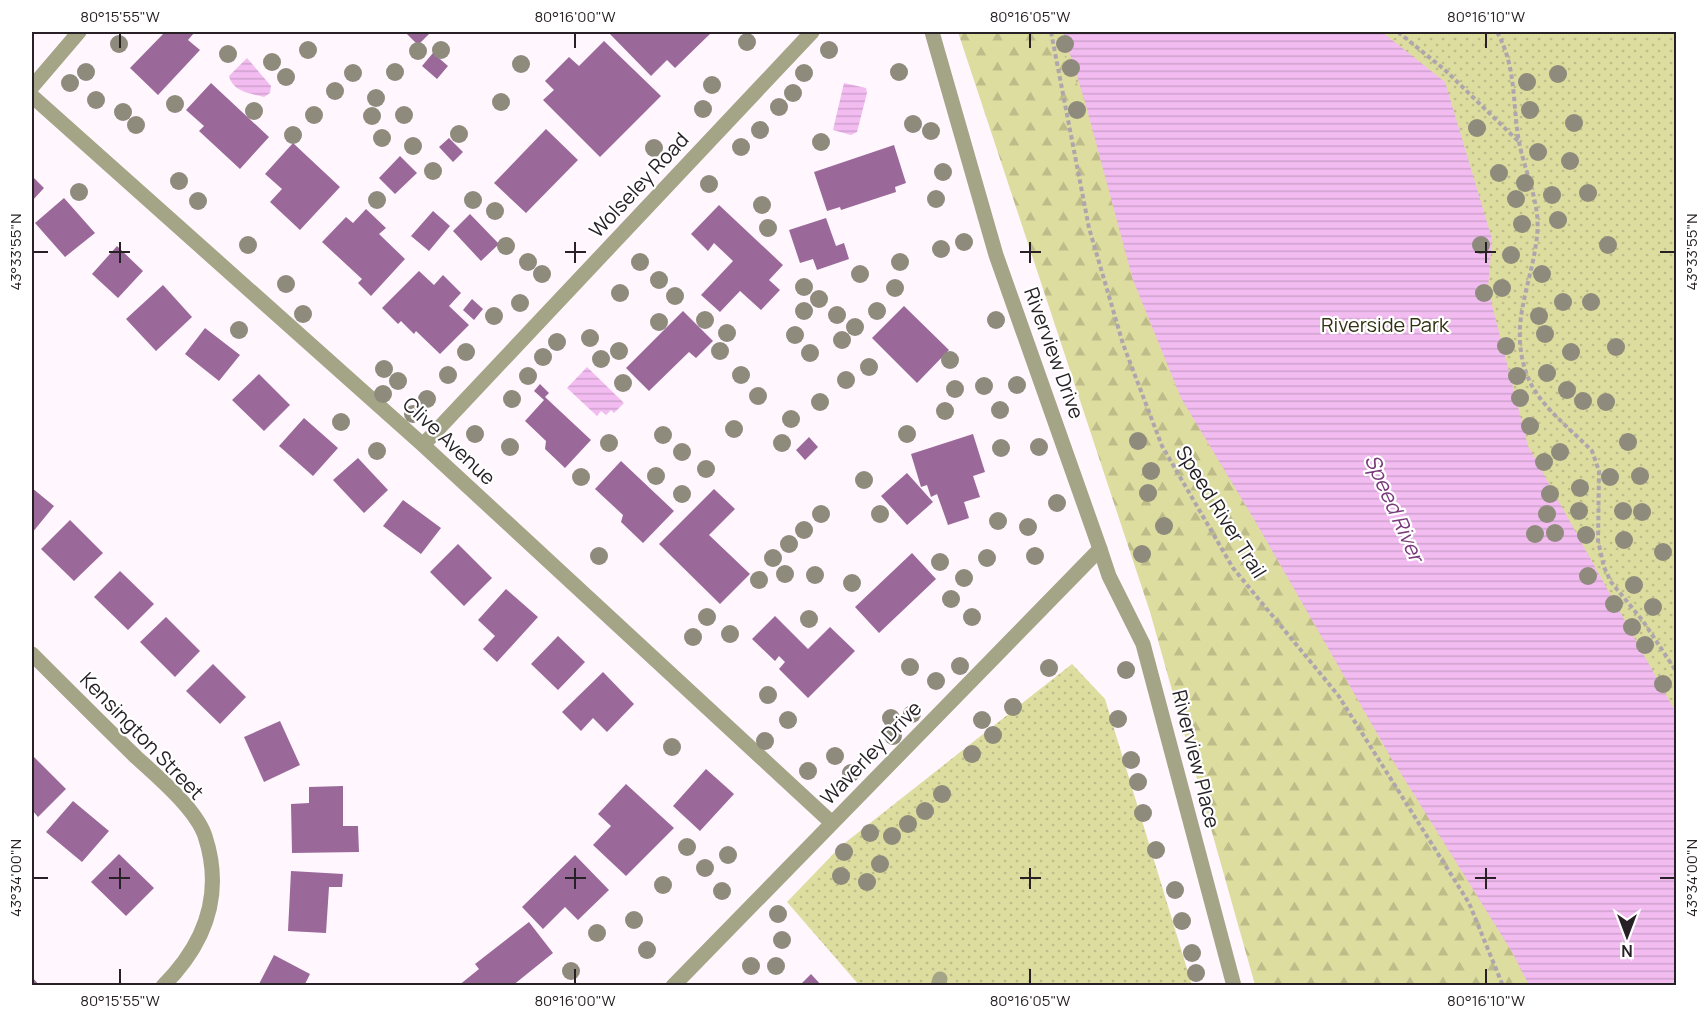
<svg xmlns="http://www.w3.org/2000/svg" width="1708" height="1017" viewBox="0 0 1708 1017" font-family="Manrope,sans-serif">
<defs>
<pattern id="grass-dots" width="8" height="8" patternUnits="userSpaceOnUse" patternTransform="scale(1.5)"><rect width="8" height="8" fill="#dddda0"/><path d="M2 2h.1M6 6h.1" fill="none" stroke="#bebd8a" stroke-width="1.8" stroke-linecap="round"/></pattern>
<pattern id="forest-firs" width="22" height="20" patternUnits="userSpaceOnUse" patternTransform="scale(1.5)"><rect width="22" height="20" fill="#dddda0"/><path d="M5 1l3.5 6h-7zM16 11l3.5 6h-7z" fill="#bebd8a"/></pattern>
<pattern id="water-rules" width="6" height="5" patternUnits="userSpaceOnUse" patternTransform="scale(1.5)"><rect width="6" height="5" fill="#f2bcf1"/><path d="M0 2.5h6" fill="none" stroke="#d0a1ce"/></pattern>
</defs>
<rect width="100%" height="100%" fill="#fff6fe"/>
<path fill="url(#grass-dots)" d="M994,32H1676V985H1262Z
M1072,664L1105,699L1192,985H859L787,902L841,846Z"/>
<path fill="url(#forest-firs)" d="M958,32H1054L1085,102L1133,280L1181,398L1255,521L1390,756L1512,952L1529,985H1255L1150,612Z"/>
<path fill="url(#water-rules)" d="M1063,32H1382L1445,82L1492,239L1488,289L1528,446L1676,713V985H1529L1512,952L1390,756L1255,521L1181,398L1133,280L1085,102Z
M247,58L271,86L270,93L264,97C250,93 233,92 229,76Z
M844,83L866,88L867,93L857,132L851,135L833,130Z
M587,367L624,403L614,413L611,410L606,415L601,411L597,416L567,388Z"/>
<path fill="#9a699a" d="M165,32H192L194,33L188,40L200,50L158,95L130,68Z
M405,32H431L418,45Z
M608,32H712L675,68L667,60L651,76Z
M604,41L661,96L600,157L543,100L554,90L545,81L569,57L579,66Z
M433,53L448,66L437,79L422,66Z
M211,83L269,137L240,169L199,131L204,126L186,110Z
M546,129L578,160L526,213L494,183Z
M449,138L463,152L453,162L439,147Z
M293,143L340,187L300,230L270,202L282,189L265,174Z
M894,145L906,183L895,187L896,192L841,210L840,207L827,211L814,172Z
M400,156L417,173L395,194L379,178Z
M32,176L44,188L32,201Z
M64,198L95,233L65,257L35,223Z
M719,205L783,265L769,280L780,290L761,310L740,291L720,312L701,295L733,261L714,243L708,251L691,234Z
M366,209L386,228L379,234L405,259L371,296L358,283L362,279L322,242L346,217L353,223Z
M433,211L450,226L429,251L411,236Z
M470,214L499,244L481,261L453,231Z
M826,218L836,246L844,243L849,259L817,270L813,259L800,263L789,230Z
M117,246L143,271L118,298L92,274Z
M419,271L434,285L443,275L461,293L449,306L469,325L440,354L416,331L414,334L401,321L398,324L382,308Z
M163,285L192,317L156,351L126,319Z
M472,299L483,309L474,320L463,310Z
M904,306L949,350L917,383L872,338Z
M683,311L713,341L696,358L689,352L649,391L626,368Z
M205,328L240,355L219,381L185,354Z
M259,374L290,405L264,431L232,400Z
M540,384L549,393L545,397L591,440L565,468L545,449L546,441L525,421L544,400L534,391Z
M304,418L338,448L313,476L279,446Z
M973,434L985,472L973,476L980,497L964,502L969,518L948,525L937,494L931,497L927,485L921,487L911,454Z
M809,437L818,447L805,460L796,450Z
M358,458L388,490L364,513L333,480Z
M621,461L674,511L643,543L621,522L623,515L595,489Z
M907,473L933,502L907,525L881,496Z
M32,488L54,506L32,533Z
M714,489L735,509L709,535L750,574L720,604L659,544Z
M403,500L441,528L421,554L383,526Z
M70,520L103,553L74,581L41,549Z
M458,544L492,578L464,606L430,572Z
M912,553L936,579L879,633L855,607Z
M120,571L154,604L128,630L94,597Z
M506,589L538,617L497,662L483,649L495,636L478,620Z
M775,616L808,649L830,627L855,651L808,698L779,669L785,662L779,656L775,661L752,639Z
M166,617L200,651L175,677L140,642Z
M558,636L585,662L558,690L531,664Z
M213,664L246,697L220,724L186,691Z
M603,672L634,704L607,732L593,718L581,731L562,712Z
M280,721L300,765L264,782L244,737Z
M32,755L66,789L38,817L32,810Z
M706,769L734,794L700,831L673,806Z
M626,784L674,828L626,876L593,845L611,826L598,814Z
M343,786V826H358L359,852L292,853L291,804L309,803V787Z
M73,801L109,831L82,862L46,832Z
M119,854L154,888L126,916L91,882Z
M575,855L609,890L578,920L565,907L543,929L522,907Z
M291,871L343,874L342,887H329L326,933L288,931Z
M529,922L553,953L512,986H458L479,969L475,964Z
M274,955L310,974L304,986H258Z
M811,974L822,986H799Z
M32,977L40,986H32Z"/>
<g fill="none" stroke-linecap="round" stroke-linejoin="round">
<path stroke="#aea6ad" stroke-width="4" stroke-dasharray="4.5 3" stroke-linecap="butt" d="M1051,32L1089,228L1123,344L1162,446L1233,568L1338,695L1469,903L1503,986
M1398,32L1445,70L1519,142
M1497,32C1517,68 1512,103 1519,142C1525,173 1541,204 1537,236C1532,285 1508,324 1527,375C1538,405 1571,429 1592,451L1599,471L1598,541L1604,567L1611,582L1643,621L1676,671"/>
<path stroke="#a4a486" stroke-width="15" d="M938,986L940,979"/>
<path stroke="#a4a486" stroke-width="15" d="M32,87L79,32
M32,96L423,445L832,823
M423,445L812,32
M1100,549L1109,576L1143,644L1234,986
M32,654C66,688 101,723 136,757C157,776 196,809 205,836C224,894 205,944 163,986"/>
<path stroke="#a4a486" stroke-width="15" d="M673,986L1100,549L996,255L932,32"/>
</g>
<g fill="#8e8a7c">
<circle cx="747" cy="42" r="9"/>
<circle cx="119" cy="44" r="9"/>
<circle cx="1065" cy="44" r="9"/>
<circle cx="308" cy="50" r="9"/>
<circle cx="441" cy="50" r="9"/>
<circle cx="829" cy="50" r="9"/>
<circle cx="418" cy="51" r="9"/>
<circle cx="228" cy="54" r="9"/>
<circle cx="272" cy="62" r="9"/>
<circle cx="521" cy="64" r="9"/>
<circle cx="1071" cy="68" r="9"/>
<circle cx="86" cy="72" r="9"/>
<circle cx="395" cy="72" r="9"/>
<circle cx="899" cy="72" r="9"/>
<circle cx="353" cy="73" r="9"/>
<circle cx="804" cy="73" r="9"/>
<circle cx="1558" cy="74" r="9"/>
<circle cx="286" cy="77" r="9"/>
<circle cx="1527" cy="82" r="9"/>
<circle cx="70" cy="83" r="9"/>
<circle cx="712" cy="85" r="9"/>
<circle cx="335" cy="91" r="9"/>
<circle cx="793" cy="93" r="9"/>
<circle cx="376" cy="98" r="9"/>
<circle cx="96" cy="100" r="9"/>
<circle cx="501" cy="102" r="9"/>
<circle cx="175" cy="104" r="9"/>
<circle cx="779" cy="107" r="9"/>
<circle cx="703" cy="109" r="9"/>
<circle cx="1077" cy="110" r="9"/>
<circle cx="1530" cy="110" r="9"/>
<circle cx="254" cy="111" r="9"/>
<circle cx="123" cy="112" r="9"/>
<circle cx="314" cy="115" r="9"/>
<circle cx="404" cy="115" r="9"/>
<circle cx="372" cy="116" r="9"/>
<circle cx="1574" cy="123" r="9"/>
<circle cx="913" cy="124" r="9"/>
<circle cx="136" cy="125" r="9"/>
<circle cx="1477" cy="128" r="9"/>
<circle cx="760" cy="130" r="9"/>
<circle cx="931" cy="131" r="9"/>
<circle cx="459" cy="134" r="9"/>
<circle cx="293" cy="135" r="9"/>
<circle cx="382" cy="138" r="9"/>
<circle cx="821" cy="142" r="9"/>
<circle cx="413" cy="146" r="9"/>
<circle cx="741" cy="147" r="9"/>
<circle cx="654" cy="148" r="9"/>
<circle cx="1538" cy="152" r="9"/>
<circle cx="1570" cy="161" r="9"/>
<circle cx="433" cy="171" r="9"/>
<circle cx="943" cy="172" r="9"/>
<circle cx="1499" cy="173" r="9"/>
<circle cx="179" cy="181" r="9"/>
<circle cx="1525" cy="183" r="9"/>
<circle cx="709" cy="184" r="9"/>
<circle cx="79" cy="192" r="9"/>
<circle cx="1588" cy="193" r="9"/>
<circle cx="1552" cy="195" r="9"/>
<circle cx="936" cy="199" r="9"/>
<circle cx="1516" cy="199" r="9"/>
<circle cx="377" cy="200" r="9"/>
<circle cx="473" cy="200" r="9"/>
<circle cx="198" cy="201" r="9"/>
<circle cx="762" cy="205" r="9"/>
<circle cx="495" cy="211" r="9"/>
<circle cx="1558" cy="220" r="9"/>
<circle cx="1522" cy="224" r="9"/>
<circle cx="768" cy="228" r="9"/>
<circle cx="964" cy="242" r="9"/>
<circle cx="248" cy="245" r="9"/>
<circle cx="1481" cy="245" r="9"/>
<circle cx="1608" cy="245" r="9"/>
<circle cx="506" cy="246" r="9"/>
<circle cx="941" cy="249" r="9"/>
<circle cx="1511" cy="255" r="9"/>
<circle cx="528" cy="262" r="9"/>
<circle cx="640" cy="262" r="9"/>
<circle cx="900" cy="262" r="9"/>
<circle cx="542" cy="274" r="9"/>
<circle cx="860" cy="274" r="9"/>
<circle cx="1542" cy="274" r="9"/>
<circle cx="659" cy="280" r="9"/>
<circle cx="286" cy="284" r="9"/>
<circle cx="804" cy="287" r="9"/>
<circle cx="895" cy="288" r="9"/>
<circle cx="1502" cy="288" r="9"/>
<circle cx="620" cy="293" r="9"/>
<circle cx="1484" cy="293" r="9"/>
<circle cx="675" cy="296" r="9"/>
<circle cx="819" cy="299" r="9"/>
<circle cx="1563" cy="302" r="9"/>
<circle cx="1591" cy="302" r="9"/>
<circle cx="520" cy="303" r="9"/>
<circle cx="804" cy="311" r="9"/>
<circle cx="877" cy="311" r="9"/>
<circle cx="303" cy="314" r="9"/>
<circle cx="837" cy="315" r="9"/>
<circle cx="494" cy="316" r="9"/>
<circle cx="1539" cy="316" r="9"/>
<circle cx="705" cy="320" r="9"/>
<circle cx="996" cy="320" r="9"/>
<circle cx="659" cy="322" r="9"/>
<circle cx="855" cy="327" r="9"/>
<circle cx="239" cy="330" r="9"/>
<circle cx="727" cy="333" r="9"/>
<circle cx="1545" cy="334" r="9"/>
<circle cx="795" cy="335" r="9"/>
<circle cx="590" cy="338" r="9"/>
<circle cx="842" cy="340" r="9"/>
<circle cx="557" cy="342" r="9"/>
<circle cx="1506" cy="346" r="9"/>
<circle cx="1616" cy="347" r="9"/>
<circle cx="619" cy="351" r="9"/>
<circle cx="720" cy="351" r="9"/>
<circle cx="466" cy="352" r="9"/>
<circle cx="1571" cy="352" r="9"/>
<circle cx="810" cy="353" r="9"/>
<circle cx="543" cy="357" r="9"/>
<circle cx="601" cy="359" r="9"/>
<circle cx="950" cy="360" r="9"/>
<circle cx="869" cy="367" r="9"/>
<circle cx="384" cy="369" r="9"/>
<circle cx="1547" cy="373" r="9"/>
<circle cx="448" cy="375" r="9"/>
<circle cx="741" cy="375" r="9"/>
<circle cx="528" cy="376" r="9"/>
<circle cx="1517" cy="376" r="9"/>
<circle cx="846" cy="380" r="9"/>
<circle cx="398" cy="381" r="9"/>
<circle cx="623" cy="383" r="9"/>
<circle cx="1017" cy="385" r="9"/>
<circle cx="984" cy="386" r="9"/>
<circle cx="955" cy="389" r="9"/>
<circle cx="1567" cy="390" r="9"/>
<circle cx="383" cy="394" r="9"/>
<circle cx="758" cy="396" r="9"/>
<circle cx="1520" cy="398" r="9"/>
<circle cx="427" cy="399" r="9"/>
<circle cx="512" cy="399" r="9"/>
<circle cx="1583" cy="401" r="9"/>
<circle cx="820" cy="402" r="9"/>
<circle cx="1606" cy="402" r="9"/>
<circle cx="1000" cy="410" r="9"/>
<circle cx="945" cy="411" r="9"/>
<circle cx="413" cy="414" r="9"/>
<circle cx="791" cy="419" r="9"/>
<circle cx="341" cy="422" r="9"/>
<circle cx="1530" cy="426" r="9"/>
<circle cx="734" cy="429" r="9"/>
<circle cx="475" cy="434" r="9"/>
<circle cx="907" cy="434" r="9"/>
<circle cx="663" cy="435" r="9"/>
<circle cx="1138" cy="441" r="9"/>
<circle cx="1628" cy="442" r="9"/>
<circle cx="609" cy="443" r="9"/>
<circle cx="782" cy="443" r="9"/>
<circle cx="510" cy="447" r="9"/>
<circle cx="1039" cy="447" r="9"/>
<circle cx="1001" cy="448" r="9"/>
<circle cx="377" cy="451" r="9"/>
<circle cx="682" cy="452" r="9"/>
<circle cx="1560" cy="452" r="9"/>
<circle cx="1544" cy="462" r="9"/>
<circle cx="706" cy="469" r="9"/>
<circle cx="1151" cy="471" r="9"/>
<circle cx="656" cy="476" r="9"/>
<circle cx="1640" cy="476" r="9"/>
<circle cx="581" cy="477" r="9"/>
<circle cx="1610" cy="477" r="9"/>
<circle cx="864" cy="480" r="9"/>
<circle cx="1580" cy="488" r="9"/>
<circle cx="1148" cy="493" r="9"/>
<circle cx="682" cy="494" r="9"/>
<circle cx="1550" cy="494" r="9"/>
<circle cx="1057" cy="503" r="9"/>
<circle cx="1579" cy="511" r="9"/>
<circle cx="1623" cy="511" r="9"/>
<circle cx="1642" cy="512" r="9"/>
<circle cx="821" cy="514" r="9"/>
<circle cx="880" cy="514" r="9"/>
<circle cx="1547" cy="514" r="9"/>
<circle cx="998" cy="521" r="9"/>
<circle cx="1164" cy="526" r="9"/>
<circle cx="1028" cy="527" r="9"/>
<circle cx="804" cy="530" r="9"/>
<circle cx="1555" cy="533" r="9"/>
<circle cx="1535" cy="534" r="9"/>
<circle cx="1586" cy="535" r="9"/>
<circle cx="1624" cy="540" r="9"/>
<circle cx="789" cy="544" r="9"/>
<circle cx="1663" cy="552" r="9"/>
<circle cx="1142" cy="554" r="9"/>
<circle cx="599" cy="556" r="9"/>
<circle cx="1035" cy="556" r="9"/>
<circle cx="773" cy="558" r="9"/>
<circle cx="987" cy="558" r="9"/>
<circle cx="940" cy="562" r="9"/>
<circle cx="785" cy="574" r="9"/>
<circle cx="815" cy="575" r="9"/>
<circle cx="1588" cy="576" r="9"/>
<circle cx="964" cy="578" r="9"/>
<circle cx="759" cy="580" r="9"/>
<circle cx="852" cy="583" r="9"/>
<circle cx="1634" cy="585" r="9"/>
<circle cx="951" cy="599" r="9"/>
<circle cx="1614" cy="604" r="9"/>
<circle cx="1653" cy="607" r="9"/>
<circle cx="707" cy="617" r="9"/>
<circle cx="972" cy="617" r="9"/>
<circle cx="809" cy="619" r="9"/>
<circle cx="1632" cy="627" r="9"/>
<circle cx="730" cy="634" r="9"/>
<circle cx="693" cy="637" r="9"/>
<circle cx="1645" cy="645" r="9"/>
<circle cx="960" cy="666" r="9"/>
<circle cx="910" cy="667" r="9"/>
<circle cx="1049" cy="668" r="9"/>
<circle cx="1126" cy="670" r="9"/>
<circle cx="936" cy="681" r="9"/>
<circle cx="1663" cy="684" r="9"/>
<circle cx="768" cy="695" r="9"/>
<circle cx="1013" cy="707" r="9"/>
<circle cx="912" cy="714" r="9"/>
<circle cx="891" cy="718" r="9"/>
<circle cx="1118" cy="719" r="9"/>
<circle cx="788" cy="720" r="9"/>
<circle cx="982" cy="720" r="9"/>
<circle cx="993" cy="735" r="9"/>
<circle cx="893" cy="736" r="9"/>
<circle cx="765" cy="741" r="9"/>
<circle cx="672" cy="747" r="9"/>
<circle cx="972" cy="754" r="9"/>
<circle cx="835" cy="756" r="9"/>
<circle cx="1131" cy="760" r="9"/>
<circle cx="808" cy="771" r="9"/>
<circle cx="851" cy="773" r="9"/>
<circle cx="1138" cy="782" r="9"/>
<circle cx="942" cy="794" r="9"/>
<circle cx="925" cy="811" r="9"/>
<circle cx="1143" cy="813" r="9"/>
<circle cx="908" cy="824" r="9"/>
<circle cx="870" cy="833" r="9"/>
<circle cx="892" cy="836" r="9"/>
<circle cx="687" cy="847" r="9"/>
<circle cx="1156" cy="850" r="9"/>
<circle cx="844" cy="852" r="9"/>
<circle cx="728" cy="855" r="9"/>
<circle cx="880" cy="864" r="9"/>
<circle cx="705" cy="868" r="9"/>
<circle cx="841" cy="876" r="9"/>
<circle cx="867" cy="882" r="9"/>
<circle cx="663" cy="885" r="9"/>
<circle cx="1175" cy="890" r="9"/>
<circle cx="722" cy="891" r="9"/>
<circle cx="778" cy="914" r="9"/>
<circle cx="634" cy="920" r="9"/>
<circle cx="1182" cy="921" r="9"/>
<circle cx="597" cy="933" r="9"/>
<circle cx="782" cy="940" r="9"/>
<circle cx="647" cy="950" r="9"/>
<circle cx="1192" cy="953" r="9"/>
<circle cx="751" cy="966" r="9"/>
<circle cx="776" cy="966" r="9"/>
<circle cx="571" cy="971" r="9"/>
<circle cx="1196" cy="973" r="9"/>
</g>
<path fill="none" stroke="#272126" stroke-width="2" d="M120,33V48M575,33V48M1030,33V48M1486,33V48M120,242V263M575,242V263M1030,242V263M1486,242V263M33,252H48M109,252H130M565,252H586M1020,252H1041M1475,252H1496M1660,252H1675M120,868V889M575,868V889M1030,868V889M1486,868V889M33,878H48M109,878H130M565,878H586M1020,878H1041M1475,878H1496M1660,878H1675M120,969V984M575,969V984M1030,969V984M1486,969V984"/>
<g text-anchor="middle" stroke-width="4.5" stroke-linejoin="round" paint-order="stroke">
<g font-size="20" fill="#272126" stroke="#fff">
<text transform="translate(639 185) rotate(-47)" y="7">Wolseley Road</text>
<text transform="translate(1054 353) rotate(70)" y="7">Riverview Drive</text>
<text transform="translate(449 441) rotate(43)" y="7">Clive Avenue</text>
<text transform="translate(1221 512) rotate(58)" y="7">Speed River Trail</text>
<text transform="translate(142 736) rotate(46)" y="7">Kensington Street</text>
<text transform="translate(871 753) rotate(-46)" y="7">Waverley Drive</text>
<text transform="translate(1196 759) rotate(76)" y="7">Riverview Place</text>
</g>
<g font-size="20" fill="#323212" stroke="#fff">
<text x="1385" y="332">Riverside Park</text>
</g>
<g font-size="21" font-style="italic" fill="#793a7a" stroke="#fff">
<text transform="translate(1394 508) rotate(66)" y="7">Speed River</text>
</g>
</g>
<rect width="1708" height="1017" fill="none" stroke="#ffffff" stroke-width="66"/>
<g transform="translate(1627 936) rotate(180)" stroke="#ffffff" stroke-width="4.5" paint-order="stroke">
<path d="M0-4.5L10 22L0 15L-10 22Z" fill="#272126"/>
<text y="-9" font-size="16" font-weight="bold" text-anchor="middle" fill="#272126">N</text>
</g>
<rect x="33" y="33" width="1642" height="951" fill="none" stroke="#272126" stroke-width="2"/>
<g font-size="15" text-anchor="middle" fill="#272126">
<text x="120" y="22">80°15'55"W</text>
<text x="575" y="22">80°16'00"W</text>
<text x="1030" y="22">80°16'05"W</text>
<text x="1486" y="22">80°16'10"W</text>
<text transform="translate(1692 252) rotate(-90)" y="5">43°33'55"N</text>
<text transform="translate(16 252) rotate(-90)" y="5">43°33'55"N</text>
<text transform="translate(1692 878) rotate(-90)" y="5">43°34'00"N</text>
<text transform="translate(16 878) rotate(-90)" y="5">43°34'00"N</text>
<text x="120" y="1006">80°15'55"W</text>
<text x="575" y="1006">80°16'00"W</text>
<text x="1030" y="1006">80°16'05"W</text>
<text x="1486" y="1006">80°16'10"W</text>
</g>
</svg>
